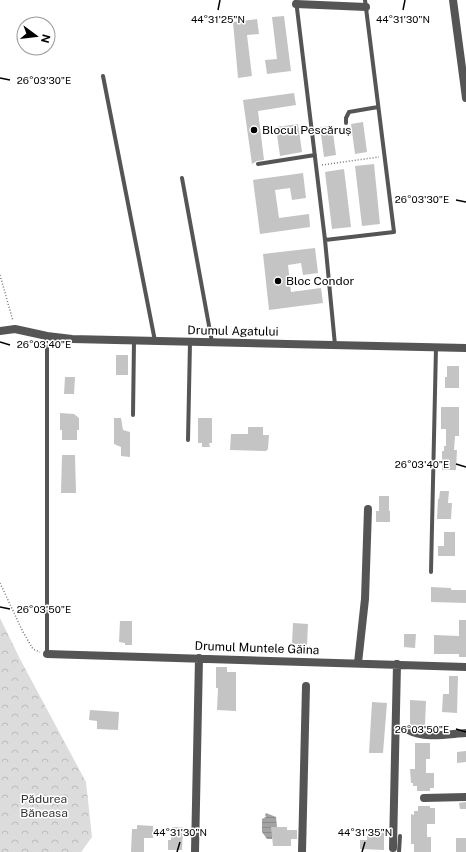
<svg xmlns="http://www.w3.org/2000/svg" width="466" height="852" viewBox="0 0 466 852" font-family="'Public Sans',sans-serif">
<defs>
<pattern id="forest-crowns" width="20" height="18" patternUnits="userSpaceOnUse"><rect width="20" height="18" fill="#dcdcdc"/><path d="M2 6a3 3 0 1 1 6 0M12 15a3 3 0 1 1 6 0" fill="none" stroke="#bbb"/></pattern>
<pattern id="water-rules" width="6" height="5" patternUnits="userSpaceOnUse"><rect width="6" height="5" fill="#a3a3a3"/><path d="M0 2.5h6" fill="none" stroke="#8b8b8b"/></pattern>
</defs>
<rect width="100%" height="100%" fill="#fff"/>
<path fill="url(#forest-crowns)" d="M0,618L20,659L86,782L92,837L81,852H0Z"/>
<path fill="url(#water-rules)" d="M266,813L276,817L277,827H272V839H267L262,832V819L266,817L265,815Z"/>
<path fill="#c4c4c4" d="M284,16L291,71L267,74L265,60L277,59L272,17Z
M257,19L259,34L247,35L252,76L238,78L233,22Z
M294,93L296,105L258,111L264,160L257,161L252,164L243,100Z
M363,122L367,152L355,154L351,124Z
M298,124L302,152L280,156L276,127Z
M332,126L336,155L324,157L320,127Z
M374,164L380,224L362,226L355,166Z
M344,169L351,227L332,229L325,172Z
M303,173L306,198L292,200L290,188L275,190L279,218L309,214L310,227L260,234L253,180Z
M315,248L318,273L303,275L301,263L288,265L291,292L321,288L323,303L269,310L263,254Z
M116,355H128V375H116Z
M447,366H459V388H445V377H447Z
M65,377H75L74,394H64Z
M441,407H459V436H455L454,450H457L456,470H442V451H444V446H446V429H441Z
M60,413L74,414L79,418V430H77V440H62V430H60Z
M114,418H121L123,430L130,432V457L121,456V447L114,444Z
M198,418H212V443H209L210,447H202V443H198Z
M248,427H263V435H269L268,449L266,451L230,450L231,434H248Z
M62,455H75L76,493H61Z
M440,491H449L448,503H452L451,519H437L438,499H439Z
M379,496H389V511H390V522H376V511H379Z
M444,532H455V556H438V546H444Z
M431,587L451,588V590H466V603L431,602Z
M459,620H466V657H459V654H434V635L459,636Z
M120,621H132V645H125V643L119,642Z
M293,623L308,624L307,645L292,644Z
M404,634H416L415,648L404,647Z
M216,667H227V672H236V711L217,710L218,688H216Z
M449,676H458L457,713L442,712L443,694H449Z
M410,700L426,701L425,726L410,725Z
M372,702L387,703L383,753H369Z
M90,710L119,712L118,730L97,729V721L89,720Z
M415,743H430V759H426V773H434V788H430V791H417V786H413V783H411L410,769H415Z
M466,751V762L457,763V752Z
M466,802V809H460L459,803Z
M418,806H430V808H435V824H427V837H431V852H414V844H411V814L414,815V811H418Z
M137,825L153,826V838H144V852H131L132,829H137Z
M172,827H183L182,850H168V840H171Z
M271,827H287V830H297V839H291V846H273Z
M367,831H384V850L360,849V840H367Z
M456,838H466V852H456Z"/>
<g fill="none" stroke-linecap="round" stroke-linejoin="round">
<path stroke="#777" stroke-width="1.5" stroke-dasharray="1 2" stroke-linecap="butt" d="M322,165L379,157
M0,275L13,321
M0,583L23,632L33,649L40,652"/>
<path stroke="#555" stroke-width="4" d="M296,0L325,240L335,345
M103,76L155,341
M346,123V118L349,112L378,107
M258,164L315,155
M182,178L212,342
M325,240L394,232L365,0
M47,336V654
M133,415L134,341
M188,440L190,342
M431,572L436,347
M399,852L400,836"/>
<path stroke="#555" stroke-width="8" d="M453,0L466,98
M296,4L366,7
M0,331L15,329L47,336L72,339L466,348
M47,654L466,667
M358,663L365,599L368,509
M408,730C425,739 448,734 466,733
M424,798L466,797
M393,848L397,664
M195,852L199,658
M302,852L306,686"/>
</g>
<path fill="none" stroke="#000" stroke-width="1.5" d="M218,10L220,0M403,10L405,0M0,78L10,80M456,200L466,202M0,342L10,345M456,464L466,467M0,607L10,609M456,729L466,732M177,852L180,842M362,852L365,842"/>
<g fill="#000" stroke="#fff" stroke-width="1.5">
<circle cx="254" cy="130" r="4"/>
<circle cx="278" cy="281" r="4"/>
</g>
<g text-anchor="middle" stroke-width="3" stroke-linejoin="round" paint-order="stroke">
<g font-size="12" fill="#000" stroke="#fff" text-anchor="start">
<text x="262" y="134">Blocul Pescăruș</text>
<text x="286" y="285">Bloc Condor</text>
</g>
<g font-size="12" fill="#000" stroke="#fff">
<text transform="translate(233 331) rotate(1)" y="4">Drumul Agatului</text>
<text transform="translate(257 648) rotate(2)" y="4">Drumul Muntele Găina</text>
</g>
<g font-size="12" fill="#333" stroke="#fff">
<text x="44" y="803">Pădurea<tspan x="44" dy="14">Băneasa</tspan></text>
</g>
</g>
<g font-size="10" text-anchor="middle" fill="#000" stroke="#fff" stroke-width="3" stroke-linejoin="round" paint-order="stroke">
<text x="218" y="23">44°31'25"N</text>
<text x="403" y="23">44°31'30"N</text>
<text x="44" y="84">26°03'30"E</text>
<text x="422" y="203">26°03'30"E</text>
<text x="44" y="348">26°03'40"E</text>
<text x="422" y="468">26°03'40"E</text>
<text x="44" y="613">26°03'50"E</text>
<text x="422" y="733">26°03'50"E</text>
<text x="180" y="836">44°31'30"N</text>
<text x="365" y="836">44°31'35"N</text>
</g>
<g transform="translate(36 36) rotate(105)"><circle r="19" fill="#ffffff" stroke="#999999"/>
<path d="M0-3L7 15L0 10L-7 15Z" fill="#000000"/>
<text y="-6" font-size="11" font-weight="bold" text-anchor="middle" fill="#000000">N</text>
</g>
</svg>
